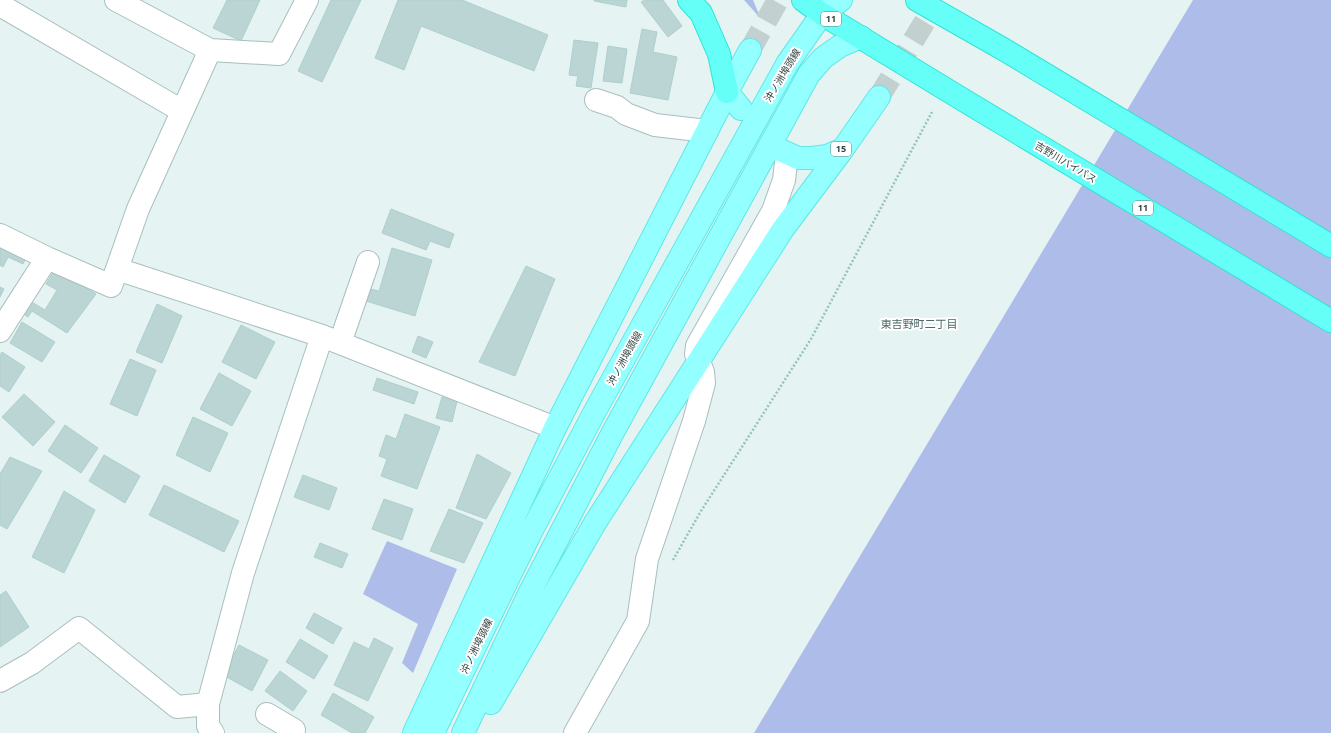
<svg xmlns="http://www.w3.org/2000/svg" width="1331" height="733" viewBox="0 0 1331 733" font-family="'Open Sans','Noto Sans JP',sans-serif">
<rect width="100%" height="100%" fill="#e5f3f3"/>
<path fill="#adbce9" d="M744,0H753L761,19Z
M1193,0H1331V733H754Z
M387,541L457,569L413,673L402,663L418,624L363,594Z"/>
<path fill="#bad5d3" stroke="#add0cd" d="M227,0H260L241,41L213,28Z
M331,0H361L322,82L298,71Z
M398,0H462L548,35L534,71L421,26L404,70L375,58Z
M594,0H627L626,7L594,1Z
M645,0H663L682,26L668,37L641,2Z
M642,29L657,32L653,52L677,57L668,100L630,93Z
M574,40L598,43L591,88L576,86L578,76L569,75Z
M608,46L627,49L622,83L603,81Z
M391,209L454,234L449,248L430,241L426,250L382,233Z
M0,242L27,255L23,264L8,257L3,267L0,265Z
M392,248L432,260L415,316L366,301L370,289L379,291Z
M526,266L555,279L515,376L479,362Z
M55,269L96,294L67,333L32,311L28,317L22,313L30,301L45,310L57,290L46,284Z
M0,287L4,289L0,297Z
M157,304L182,316L162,363L136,352Z
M22,322L55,342L42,362L10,343Z
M241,325L275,342L256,379L222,362Z
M418,336L433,342L426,358L412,352Z
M2,352L25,367L9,392L0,386V355Z
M130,359L156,370L137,416L110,404Z
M219,373L251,391L232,426L200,409Z
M377,378L418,392L414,404L373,390Z
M24,394L55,422L33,446L2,417Z
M442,397L457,401L452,422L436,418Z
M405,414L440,427L417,489L381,476L387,459L379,456L386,435L396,439Z
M193,417L228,433L210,472L176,455Z
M65,425L98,448L81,473L48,451Z
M477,454L511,473L486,519L456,508Z
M104,455L140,476L125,503L89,481Z
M10,457L42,471L7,529L0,525V474Z
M303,475L337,488L329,510L294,497Z
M164,485L239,521L224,552L149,515Z
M64,491L95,510L64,573L32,557Z
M384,499L413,509L402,540L372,529Z
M449,509L483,523L464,563L430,551Z
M320,543L348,554L342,568L314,557Z
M6,591L29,627L0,647V595Z
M314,613L342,628L333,644L306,628Z
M374,638L393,648L368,701L334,685L354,642L369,649Z
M300,639L328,656L314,679L286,662Z
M239,645L268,660L252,691L223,675Z
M280,671L307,691L293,711L265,691Z
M333,693L374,717L365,733H352L321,715Z"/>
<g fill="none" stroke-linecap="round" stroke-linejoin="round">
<path stroke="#c2d0d0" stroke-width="22" stroke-dasharray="22 11" stroke-linecap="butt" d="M750,50L778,0
M879,97L938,0"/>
<defs>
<path id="minor" d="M116,0L210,50
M0,5L182,111
M596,100L617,107L626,114L655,125L707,131
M0,235L47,258
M117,269L322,336L243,573L208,704V726L213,733
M0,331L47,258L111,286L138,209L210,50L279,54L307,0
M322,336L340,343L555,428
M340,343L368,262
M0,681L32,663L79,628L177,707L208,704
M267,714L294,730L292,733
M575,733L638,621L647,559L694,421L704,383L703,372L696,354L697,346L773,211L784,180L787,154"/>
<path id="major" d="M727,92L741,109
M780,150L798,158H812L827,156L843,149L879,97
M491,703L595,523L783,229L843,149
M414,733L555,428L727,92L750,50
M433,733L532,530L594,413L787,64L822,14L841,0
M463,733L529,594L612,434L809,74L823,58L840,46L861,37"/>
<path id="highway" d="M689,0L701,13L719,54L727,92
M803,0L822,14L970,104L1331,321
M917,0L1003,49L1331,246"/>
</defs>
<use href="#minor" stroke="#a8bfbe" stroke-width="24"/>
<use href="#major" stroke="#5fe8e6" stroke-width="24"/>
<use href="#highway" stroke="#30e3d4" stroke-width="24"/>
<path stroke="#98c1bf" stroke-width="2.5" stroke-dasharray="2 2" stroke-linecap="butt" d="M673,560L701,511L811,339L932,112"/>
<use href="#minor" stroke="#fff" stroke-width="22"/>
<use href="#major" stroke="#93ffff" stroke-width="22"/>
<use href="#highway" stroke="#65fff8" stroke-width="22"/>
</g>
<g text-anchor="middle" stroke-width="4" stroke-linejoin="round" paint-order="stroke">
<g fill="#fff" stroke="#727e7c" stroke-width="1">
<rect x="821" y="12" width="20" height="14" rx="3"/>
<rect x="831" y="142" width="20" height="14" rx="3"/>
<rect x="1133" y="201" width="20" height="14" rx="3"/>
</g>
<g font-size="9" font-weight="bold" fill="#354644">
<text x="831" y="22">11</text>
<text x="841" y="152">15</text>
<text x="1143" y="211">11</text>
</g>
<g font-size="10" fill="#354644" stroke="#fff">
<text transform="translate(782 75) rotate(-59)" y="4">沖ノ洲埠頭線</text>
<text transform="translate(1066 162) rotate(31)" y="4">吉野川バイパス</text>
<text transform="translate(624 358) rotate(-61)" y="4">沖ノ洲埠頭線</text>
<text transform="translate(476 646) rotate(-64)" y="4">沖ノ洲埠頭線</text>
</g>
<g font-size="11" fill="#4c6966" stroke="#fff">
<text x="919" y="328">東吉野町二丁目</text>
</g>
</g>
</svg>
